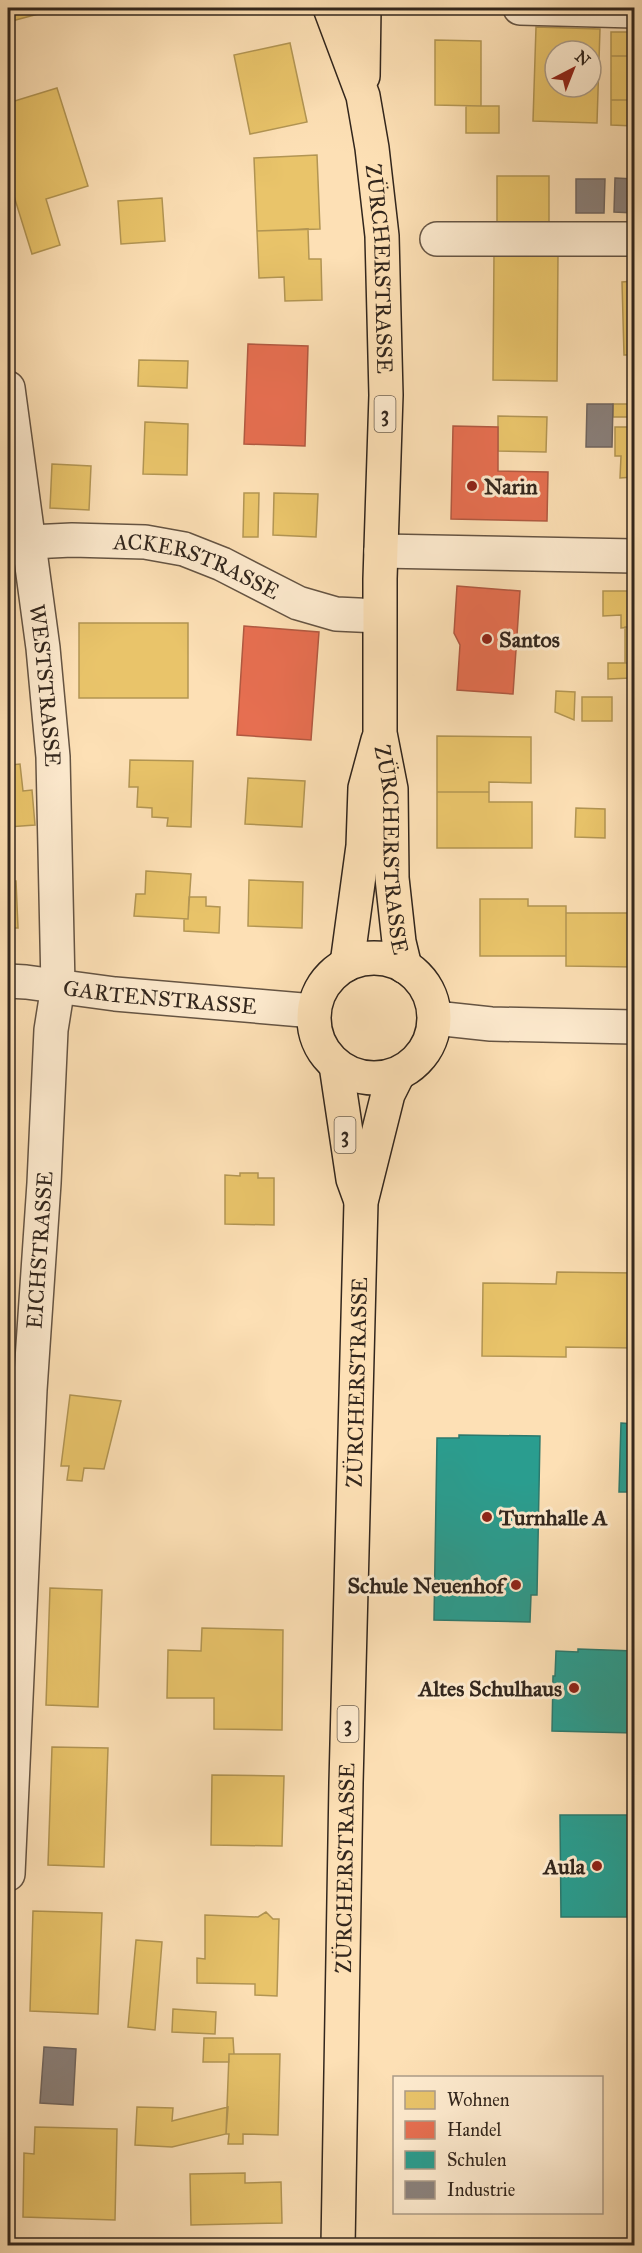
<svg xmlns="http://www.w3.org/2000/svg" width="642" height="2253" viewBox="0 0 642 2253" font-family="'IM FELL Great Primer',serif">
<rect width="100%" height="100%" fill="#fde0b5"/>
<filter id="stains"><feTurbulence type="fractalNoise" baseFrequency=".00333" numOctaves="4"/><feColorMatrix values="0 0 0 0 .2 0 0 0 0 .09 0 0 0 0 .02 0 0 0 .5 -.17"/></filter>
<radialGradient id="worn" r=".72"><stop offset=".6" stop-color="#630" stop-opacity="0"/><stop offset="1" stop-color="#630" stop-opacity=".3"/></radialGradient>
<path fill="#e9c46a" stroke="#b29553" stroke-width="1.5" fill-rule="evenodd" d="M8,8H49L50,11L8,22Z
M536,27L600,29L597,123L533,121ZM555,51H591V87H555Z
M611,32H634V56H611Z
M435,40L481,41V106L435,105Z
M290,43L307,122L250,134L234,55Z
M611,56H634V100H611Z
M57,88L88,186L46,199L60,245L32,254L8,177V103Z
M611,100H634V126L611,125Z
M466,106H499V133H466Z
M317,155L320,229L257,231L254,158Z
M497,176H549V223L497,222Z
M162,198L165,241L121,244L118,201Z
M308,229L309,259H321L322,300L285,301L284,277L259,278L257,231Z
M494,253L558,254L557,381L493,380Z
M634,281V355H624L622,282Z
M139,360L188,361L187,388L138,386Z
M613,404H634V417H613Z
M498,416L547,417L546,452L498,451Z
M145,422L188,424L187,475L143,474Z
M615,427H634V477L620,478L621,456H615Z
M52,464L91,466L89,510L50,508Z
M244,493H259L258,537H243Z
M274,493L318,494L316,537L273,535Z
M603,591H634V627L621,628V615L603,616Z
M79,623H188V698H79Z
M625,627H634V663H625Z
M608,663H634V697H632V678L608,679Z
M556,691L575,692L574,720L555,712Z
M582,697H612V721H582Z
M437,736L531,737V783L489,782V792H437Z
M8,753H9L10,765L20,764L23,791L32,790L35,825L8,827Z
M130,760L193,761L191,827L167,826L168,818L152,817V808L137,807L138,787H129Z
M248,778L305,781L302,827L245,824Z
M437,792H489V802H532V848H437Z
M576,808L605,809V838L575,837Z
M146,871L191,874L188,919L134,916L136,894H145Z
M249,880L303,882L302,928L248,926Z
M8,881H16L18,928H8Z
M189,897H206V906L220,907L219,933L184,931V919H188Z
M480,899H528V906H566V956H480Z
M566,913H634V967L566,966Z
M8,1137H12L10,1160H8Z
M240,1173H258V1178H274V1225L225,1224V1175L240,1176Z
M557,1272L634,1273V1348L566,1347V1357L482,1356L483,1283L556,1284Z
M70,1395L121,1401L104,1469L84,1468L82,1481L67,1480L69,1466H61Z
M50,1588L102,1590L98,1707L46,1705Z
M202,1628L283,1630L282,1730L214,1729V1698H167L168,1650L201,1651Z
M52,1747L108,1748L104,1867L48,1865Z
M212,1775L284,1776L282,1846L211,1845Z
M33,1911L102,1913L98,2014L30,2011Z
M266,1912L273,1919H279L277,1996L255,1995V1984L197,1983V1958L205,1959V1915L258,1917Z
M136,1940L162,1942L155,2030L128,2027Z
M173,2009L216,2012L215,2034L172,2032Z
M204,2038H233L234,2054H229V2062H203Z
M229,2054H280L278,2135L243,2134V2144H228L229,2134H226Z
M137,2107L173,2108L172,2121L228,2107L226,2134L172,2147L135,2145Z
M35,2127L117,2129L115,2220L23,2217L24,2153L34,2154Z
M245,2173V2183L281,2182L282,2223L191,2225L190,2174Z"/>
<path fill="#e76f51" stroke="#b15941" stroke-width="1.5" d="M248,344L308,346L305,446L244,444Z
M453,426L498,427V471L548,472L547,521L451,519Z
M457,586L520,591L513,694L457,690L460,645L454,633Z
M244,626L319,632L311,740L237,735Z"/>
<path fill="#2a9d8f" stroke="#2c796d" stroke-width="1.5" d="M621,1423L634,1424V1492H619Z
M459,1435L540,1436L537,1595H531L530,1622L434,1620L437,1438H459Z
M578,1649L634,1651V1733L552,1731L553,1676H555L556,1651L578,1652Z
M560,1815H634V1917H561Z"/>
<path fill="#8a817c" stroke="#706660" stroke-width="1.5" d="M615,178L634,179V213L614,212Z
M576,179H605L604,213H576Z
M587,404H613L612,447H586Z
M44,2047L76,2049L73,2105L40,2103Z"/>
<g fill="none" stroke-linecap="round" stroke-linejoin="round">
<defs>
<g id="minor">
<path d="M520,8L634,11"/>
<path d="M437,239H634"/>
<path id="s1" d="M8,388L43,648L53,757L58,986L51,1030L44,1183L30,1390L8,1874"/>
<path id="s2" d="M9,543L72,540L145,542L184,549L222,564L298,603L336,614L379,616"/>
<path d="M381,551L634,556"/>
<path id="s3" d="M8,981L26,982L115,994L314,1011"/>
<path d="M435,1018L491,1024L634,1027"/>
</g>
<g id="major">
<path id="s4" d="M330,8L363,96L372,148L382,236L386,395L380,579V733L391,789L392,878L399,942L405,967"/>
<path d="M363,76L364,8"/>
<circle cx="374" cy="1018" r="60"/>
<path d="M347,964L363,846L365,788L378,740"/>
<path d="M336,1065L353,1179L361,1201"/>
<path id="s5" d="M338,2246L346,1783L361,1202L388,1094L398,1074"/>
</g>
</defs>
<use href="#minor" stroke="#655443" stroke-width="36"/>
<use href="#major" stroke="#32261d" stroke-width="36"/>
<use href="#minor" stroke="#feebcf" stroke-width="33"/>
<use href="#major" stroke="#fde0b5" stroke-width="33"/>
</g>
<g fill="#8f2418" stroke="#feebcf" stroke-width="2">
<circle cx="472" cy="486" r="6"/>
<circle cx="487" cy="639" r="6"/>
<circle cx="487" cy="1517" r="6"/>
<circle cx="516" cy="1585" r="6"/>
<circle cx="574" cy="1688" r="6"/>
<circle cx="597" cy="1866" r="6"/>
</g>
<g text-anchor="middle" stroke-width="6" stroke-linejoin="round" paint-order="stroke">
<g fill="#feebcf" stroke="#6f6152" stroke-width="1.5">
<rect x="374.5" y="396" width="21" height="36" rx="4.5"/>
<rect x="334.5" y="1117" width="21" height="36" rx="4.5"/>
<rect x="337.5" y="1706" width="21" height="36" rx="4.5"/>
</g>
<g font-size="21" font-weight="bold" fill="#32261d">
<text x="385" y="421">3</text>
<text x="345" y="1142">3</text>
<text x="348" y="1731">3</text>
</g>
<g font-size="22" fill="#32261d" stroke="#feebcf">
<text dy="8" stroke="none"><textPath href="#s4" startOffset="268">ZÜRCHERSTRASSE</textPath></text>
<text dy="8" stroke="none"><textPath href="#s2" startOffset="192">ACKERSTRASSE</textPath></text>
<text dy="8" stroke="none"><textPath href="#s1" startOffset="300">WESTSTRASSE</textPath></text>
<text dy="8" stroke="none"><textPath href="#s4" startOffset="850">ZÜRCHERSTRASSE</textPath></text>
<text dy="8" stroke="none"><textPath href="#s3" startOffset="153">GARTENSTRASSE</textPath></text>
<text transform="translate(39 1250) rotate(-86)" y="8">EICHSTRASSE</text>
<text dy="8" stroke="none"><textPath href="#s5" startOffset="864">ZÜRCHERSTRASSE</textPath></text>
<text dy="8" stroke="none"><textPath href="#s5" startOffset="378">ZÜRCHERSTRASSE</textPath></text>
</g>
<g font-size="22" font-weight="bold" fill="#32261d" stroke="#feebcf" text-anchor="start">
<text x="484" y="494">Narin</text>
<text x="499" y="647">Santos</text>
<text x="499" y="1525">Turnhalle A</text>
<text x="504" y="1593" text-anchor="end">Schule Neuenhof</text>
<text x="562" y="1696" text-anchor="end">Altes Schulhaus</text>
<text x="585" y="1874" text-anchor="end">Aula</text>
</g>
</g>
<rect width="642" height="2253" fill="none" stroke="#fde0b5" stroke-width="30"/>
<rect x="9" y="9" width="624" height="2235" fill="none" stroke="#32261d" stroke-width="3"/>
<rect x="15" y="15" width="612" height="2223" fill="none" stroke="#32261d" stroke-width="1.5"/>
<rect x="393" y="2076" width="210" height="138" fill="#feebcf" stroke="#ac9c88" stroke-width="1.5"/>
<rect x="405" y="2091" width="30" height="18" fill="#e9c46a" stroke="#ac9c88" stroke-width="1.5"/>
<text x="447" y="2106" font-size="18" fill="#32261d">Wohnen</text>
<rect x="405" y="2121" width="30" height="18" fill="#e76f51" stroke="#ac9c88" stroke-width="1.5"/>
<text x="447" y="2136" font-size="18" fill="#32261d">Handel</text>
<rect x="405" y="2151" width="30" height="18" fill="#2a9d8f" stroke="#ac9c88" stroke-width="1.5"/>
<text x="447" y="2166" font-size="18" fill="#32261d">Schulen</text>
<rect x="405" y="2181" width="30" height="18" fill="#8a817c" stroke="#ac9c88" stroke-width="1.5"/>
<text x="447" y="2196" font-size="18" fill="#32261d">Industrie</text>
<g transform="translate(573 69) rotate(42)"><circle r="28" fill="#feebcf" stroke="#ac9c88" stroke-width="1.5"/>
<path d="M0-4.5L10 22L0 15L-10 22Z" fill="#8f2418"/>
<text y="-9" font-size="16" font-weight="bold" text-anchor="middle" fill="#32261d">N</text>
</g>
<rect width="100%" height="100%" filter="url(#stains)"/>
<rect width="100%" height="100%" fill="url(#worn)"/>
</svg>
